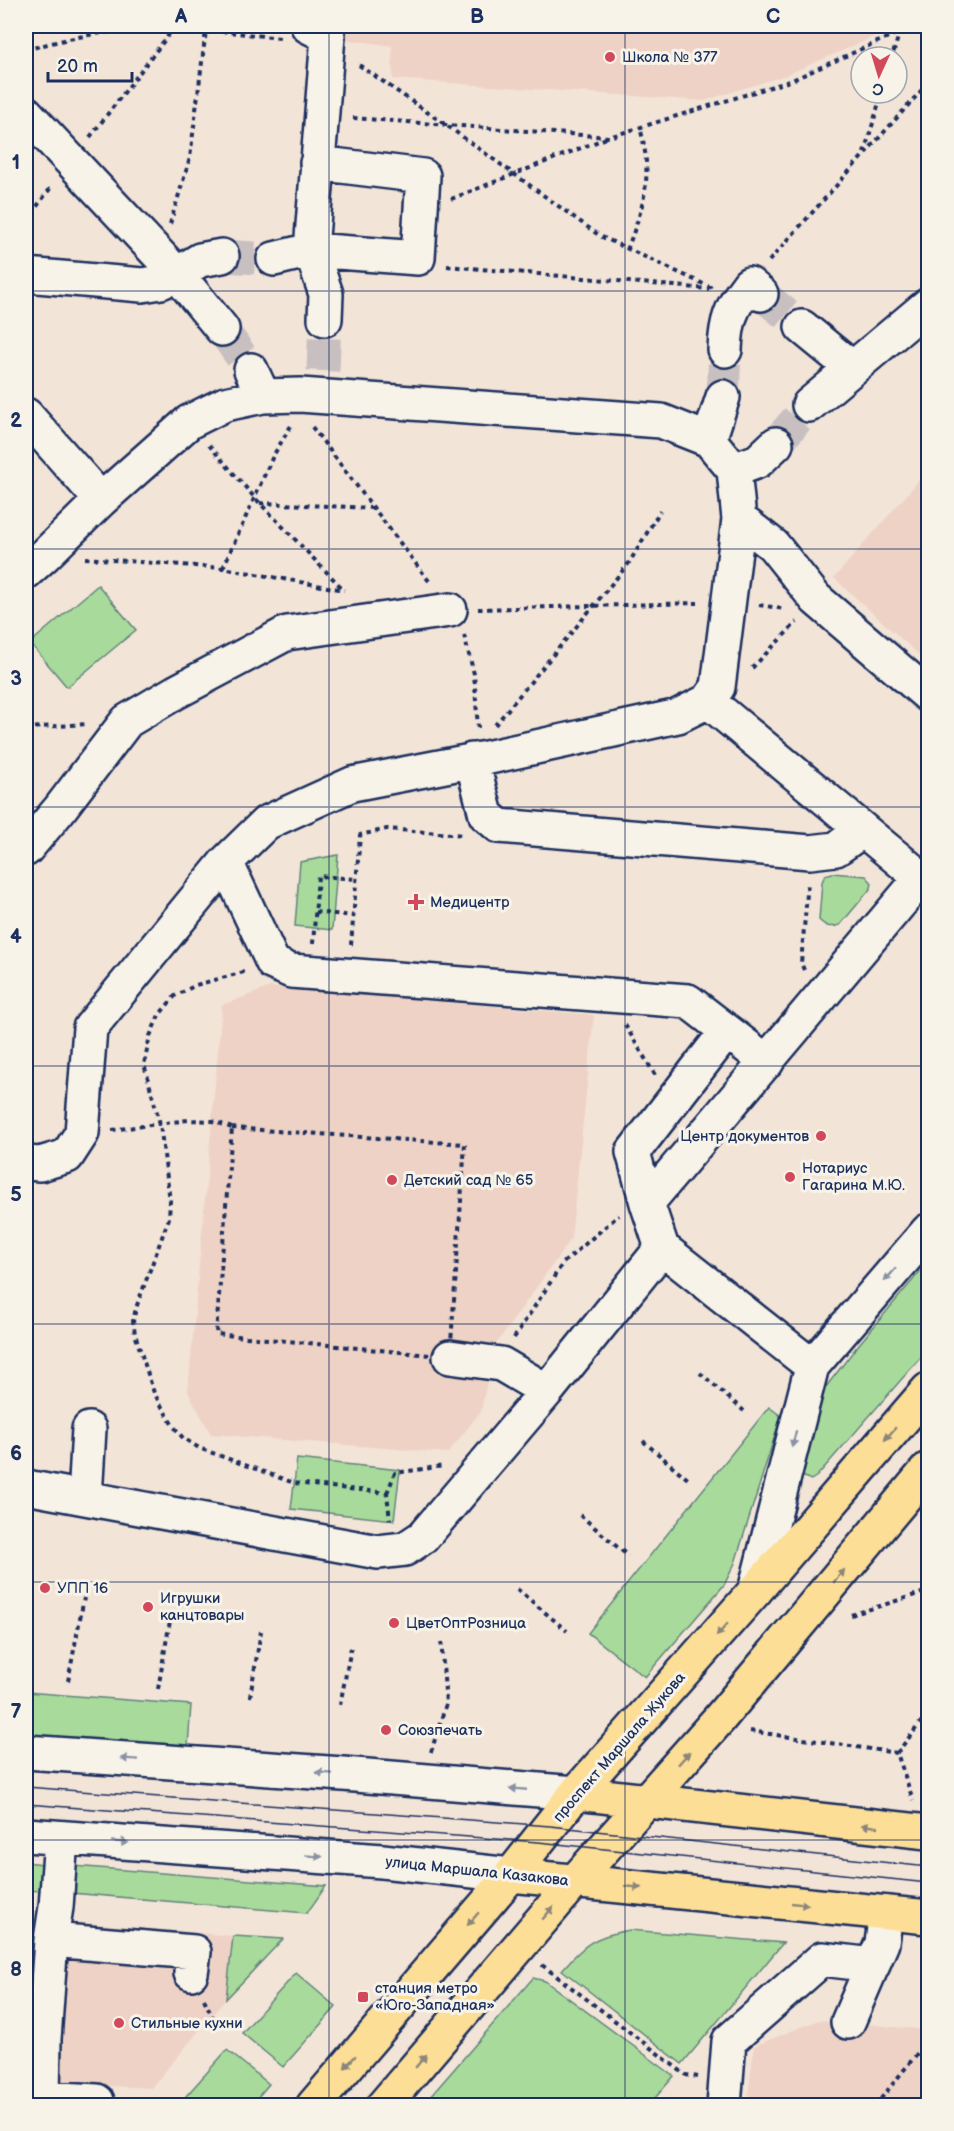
<svg xmlns="http://www.w3.org/2000/svg" width="954" height="2131" viewBox="0 0 954 2131" font-family="'Balsamiq Sans',sans-serif">
<rect width="100%" height="100%" fill="#f3e4d8"/>
<filter id="ink" filterUnits="userSpaceOnUse"><feTurbulence type="fractalNoise" baseFrequency=".0167" numOctaves="2"/><feDisplacementMap in="SourceGraphic" scale="12" xChannelSelector="R" yChannelSelector="G"/><feConvolveMatrix kernelMatrix="1 2 1 2 8 2 1 2 1" color-interpolation-filters="sRGB"/></filter>
<g filter="url(#ink)">
<path fill="#eed2c5" d="M338,26H899L786,75L704,101L393,79L392,46L337,38Z
M928,470V663L834,578Z
M270,987L594,1015L571,1239L494,1347L481,1411L448,1453L211,1434L188,1392L222,1005Z
M39,1919L233,1936L226,1999L151,2088L29,2082Z
M819,2020L928,2030V2105L747,2106L754,2046Z"/>
<path fill="#a8da9b" stroke="#62847c" stroke-width="1.5" d="M98,585L136,630L67,687L30,643Z
M338,855L332,930L295,926L300,862Z
M832,873L866,876L872,883L871,888L840,925C830,928 826,927 819,920L822,882L825,875Z
M928,1262V1349L817,1476L811,1480L804,1477L802,1467L825,1388L855,1349Z
M769,1407L781,1416L735,1563L724,1585L645,1677L588,1633Z
M297,1459L400,1470L394,1520L291,1509Z
M26,1692L191,1705L188,1746L26,1734Z
M26,1862L43,1864L41,1891L26,1890Z
M73,1866L326,1886L307,1913L71,1893Z
M630,1930L783,1943L682,2064L562,1970C585,1943 595,1936 630,1930Z
M233,1936L283,1939L226,1999Z
M296,1973L336,2007L283,2067L242,2033Z
M533,1978L545,1981L674,2076L649,2105H423Z
M227,2050L269,2084L251,2105H178Z"/>
<g fill="none" stroke-linecap="round" stroke-linejoin="round">
<path stroke="#c8c0c0" stroke-width="33" stroke-dasharray="33 16" stroke-linecap="butt" d="M222,256L274,259
M761,294L802,327
M222,329L251,370
M323,371L325,319
M723,397L725,350
M776,444L809,405"/>
<defs>
<path id="minor" d="M308,26L328,36L311,250L326,294L325,319
M26,113L177,274L200,260L222,256
M274,259L311,250L418,258L423,176L317,163
M26,275L142,285L161,282L177,274L222,329
M802,327L852,368
M725,350C726,321 731,307 749,284L761,294
M251,370L263,396
M809,405L928,305
M26,415L101,500
M709,440L723,397
M734,470L758,461L776,444
M739,519L773,545L816,599L928,695
M26,572L45,555L101,500L189,422L225,404L263,396L300,395L661,421L709,440L734,470L739,519L718,687L708,701L678,716L481,759L352,784L266,823L226,862L90,1028L82,1133L67,1156L40,1164L26,1163
M708,701L921,878L647,1203L662,1248L812,1366
M472,760L486,815L499,826L810,852L836,849L863,830
M26,849L59,810L127,721L176,692L287,633L450,610
M226,862L273,963L291,971L688,1001L767,1062
M647,1203L633,1152L727,1031
M450,1357L501,1364L547,1391
M89,1429L85,1498L378,1552L405,1549L423,1537L547,1391L662,1248
M26,1487L85,1498
M755,1591L812,1366L928,1231
M26,1752L343,1774L576,1793
M26,1835L382,1861L511,1875
M61,1838L56,1907L51,1940L44,2039L43,2098L97,2101
M51,1940L194,1952L191,1973
M848,2022L882,1943L886,1913
M724,2106L729,2041L822,1959L873,1965"/>
<path id="major" d="M576,1793L928,1832
M511,1875L928,1917
M313,2106L511,1875L576,1793L755,1591L928,1390
M383,2106L575,1881L720,1718L928,1469"/>
</defs>
<use href="#minor" stroke="#1b2f5e" stroke-width="38"/>
<use href="#major" stroke="#1b2f5e" stroke-width="38"/>
<path stroke="#1b2f5e" stroke-width="4" stroke-dasharray="4.5 4.5" stroke-linecap="butt" d="M810,26L900,31L892,57
M26,50C73,36 125,27 175,28C210,29 245,34 280,38
M359,65L446,125L600,236L712,288
M353,118L609,137L790,81L913,26
M90,137L173,29
M864,153L882,93
M451,199L609,137
M26,221L52,186
M170,224L190,158L206,30
M627,250C645,202 653,178 640,127
M769,261L928,83
M447,266L709,289
M312,427L429,581
M209,445L254,497L343,589
M260,503L373,508
M85,558L223,568L344,590
M223,568L273,456L292,424
M759,605L785,609
M478,609L698,603
M464,635L474,674L478,728
M752,668L797,622
M495,725L629,563L660,511
M26,728L88,724
M315,912L353,916
M313,944L318,876L356,879
M351,945L360,835L387,829L464,835
M804,970L801,963L808,882
M244,972L196,985L175,996L159,1015L150,1036L144,1064L160,1124L170,1201L169,1218L136,1308L133,1321L135,1334L154,1393L172,1424L183,1438L199,1448L294,1483L387,1493L390,1520
M625,1025L655,1075
M232,1128L465,1144L450,1357L216,1334Z
M112,1130L188,1120L213,1121L232,1128
M514,1338L563,1263L619,1215
M700,1373L744,1411
M643,1441L689,1480
M387,1493L395,1473L444,1466
M580,1515L628,1556
M517,1589L567,1631
M851,1615L928,1591
M68,1681L84,1598
M158,1689L171,1615
M250,1697L261,1631
M340,1705L351,1648
M750,1731L897,1753L913,1800
M431,1752L446,1704L441,1639
M897,1753L928,1713
M542,1965L686,2075L698,2077
M204,1999L218,2028
M875,2106L928,2040"/>
<use href="#minor" stroke="#f7f3e8" stroke-width="33"/>
<use href="#major" stroke="#fdde96" stroke-width="33"/>
<path stroke="#1b2f5e" stroke-width="1.5" d="M26,1787L550,1826L928,1867
M26,1804L538,1842L928,1883"/>
</g>
<defs><path id="oneway-solid" d="M-6-.8H1V-3.2L6.5 0L1 3.2V.8H-6Z" transform="scale(1.5)"/></defs>
<g fill="#8991a3">
<use href="#oneway-solid" transform="translate(890 1275) rotate(131)"/>
<use href="#oneway-solid" transform="translate(794 1439) rotate(104)"/>
<use href="#oneway-solid" transform="translate(129 1759) rotate(-176)"/>
<use href="#oneway-solid" transform="translate(324 1773) rotate(-176)"/>
<use href="#oneway-solid" transform="translate(518 1789) rotate(-175)"/>
<use href="#oneway-solid" transform="translate(120 1842) rotate(4)"/>
<use href="#oneway-solid" transform="translate(314 1856) rotate(4)"/>
</g>
<g fill="#8c867a">
<use href="#oneway-solid" transform="translate(890 1434) rotate(131)"/>
<use href="#oneway-solid" transform="translate(839 1576) rotate(-50)"/>
<use href="#oneway-solid" transform="translate(722 1630) rotate(131)"/>
<use href="#oneway-solid" transform="translate(684 1758) rotate(-48)"/>
<use href="#oneway-solid" transform="translate(870 1826) rotate(-174)"/>
<use href="#oneway-solid" transform="translate(633 1887) rotate(6)"/>
<use href="#oneway-solid" transform="translate(800 1904) rotate(6)"/>
<use href="#oneway-solid" transform="translate(548 1913) rotate(-49)"/>
<use href="#oneway-solid" transform="translate(473 1919) rotate(131)"/>
<use href="#oneway-solid" transform="translate(421 2061) rotate(-50)"/>
<use href="#oneway-solid" transform="translate(350 2062) rotate(131)"/>
</g>
</g>
<path fill="none" stroke="#1b2f5e" stroke-width="1.5" stroke-opacity="0.55" d="M329,26V2106M625,26V2106M26,291H928M26,549H928M26,807H928M26,1066H928M26,1324H928M26,1582H928M26,1840H928"/>
<g fill="#d1495b" stroke="#f7f3e8" stroke-width="2">
<circle cx="610" cy="57" r="6"/>
<path d="M413 893h6v6h6v6h-6v6h-6v-6h-6v-6h6z"/>
<circle cx="821" cy="1136" r="6"/>
<circle cx="790" cy="1177" r="6"/>
<circle cx="392" cy="1180" r="6"/>
<circle cx="45" cy="1588" r="6"/>
<circle cx="148" cy="1607" r="6"/>
<circle cx="394" cy="1623" r="6"/>
<circle cx="386" cy="1730" r="6"/>
<rect x="357" y="1991" width="12" height="12" rx="3"/>
<circle cx="119" cy="2023" r="6"/>
</g>
<g text-anchor="middle" stroke-width="6" stroke-linejoin="round" paint-order="stroke">
<g font-size="15" fill="#1b2f5e" stroke="#f7f3e8" text-anchor="start">
<text x="622" y="62">Школа № 377</text>
<text x="430" y="907">Медицентр</text>
<text x="809" y="1141" text-anchor="end">Центр документов</text>
<text x="802" y="1173">Нотариус<tspan x="802" dy="17">Гагарина М.Ю.</tspan></text>
<text x="404" y="1185">Детский сад № 65</text>
<text x="57" y="1593">УПП 16</text>
<text x="160" y="1603">Игрушки<tspan x="160" dy="17">канцтовары</tspan></text>
<text x="406" y="1628">ЦветОптРозница</text>
<text x="398" y="1735">Союзпечать</text>
<text x="375" y="1993">станция метро<tspan x="375" dy="17">«Юго-Западная»</tspan></text>
<text x="131" y="2028">Стильные кухни</text>
</g>
<g font-size="15" fill="#1b2f5e" stroke="#f7f3e8">
<text transform="translate(619 1747) rotate(-49)" y="5">проспект Маршала Жукова</text>
<text transform="translate(477 1871) rotate(6)" y="5">улица Маршала Казакова</text>
</g>
</g>
<rect width="954" height="2131" fill="none" stroke="#f7f3e8" stroke-width="66"/>
<g transform="translate(879 75) rotate(184)"><circle r="28" fill="#f7f3e8" stroke="#9fa5b1" stroke-width="1.5"/>
<path d="M0-4.5L10 22L0 15L-10 22Z" fill="#d1495b"/>
<text y="-9" font-size="16" font-weight="bold" text-anchor="middle" fill="#1b2f5e">С</text>
</g>
<path d="M48 72v9h84v-9" fill="none" stroke="#1b2f5e" stroke-width="3"/>
<text x="57" y="72" font-size="18" fill="#1b2f5e" stroke="#f7f3e8" stroke-width="4.5" paint-order="stroke">20 m</text>
<rect x="33" y="33" width="888" height="2065" fill="none" stroke="#1b2f5e" stroke-width="2"/>
<g font-size="20" text-anchor="middle" font-weight="bold" fill="#1b2f5e">
<text x="181" y="23">A</text>
<text x="477" y="23">B</text>
<text x="773" y="23">C</text>
<text x="16" y="169">1</text>
<text x="16" y="427">2</text>
<text x="16" y="685">3</text>
<text x="16" y="943">4</text>
<text x="16" y="1201">5</text>
<text x="16" y="1460">6</text>
<text x="16" y="1718">7</text>
<text x="16" y="1976">8</text>
</g>
</svg>
